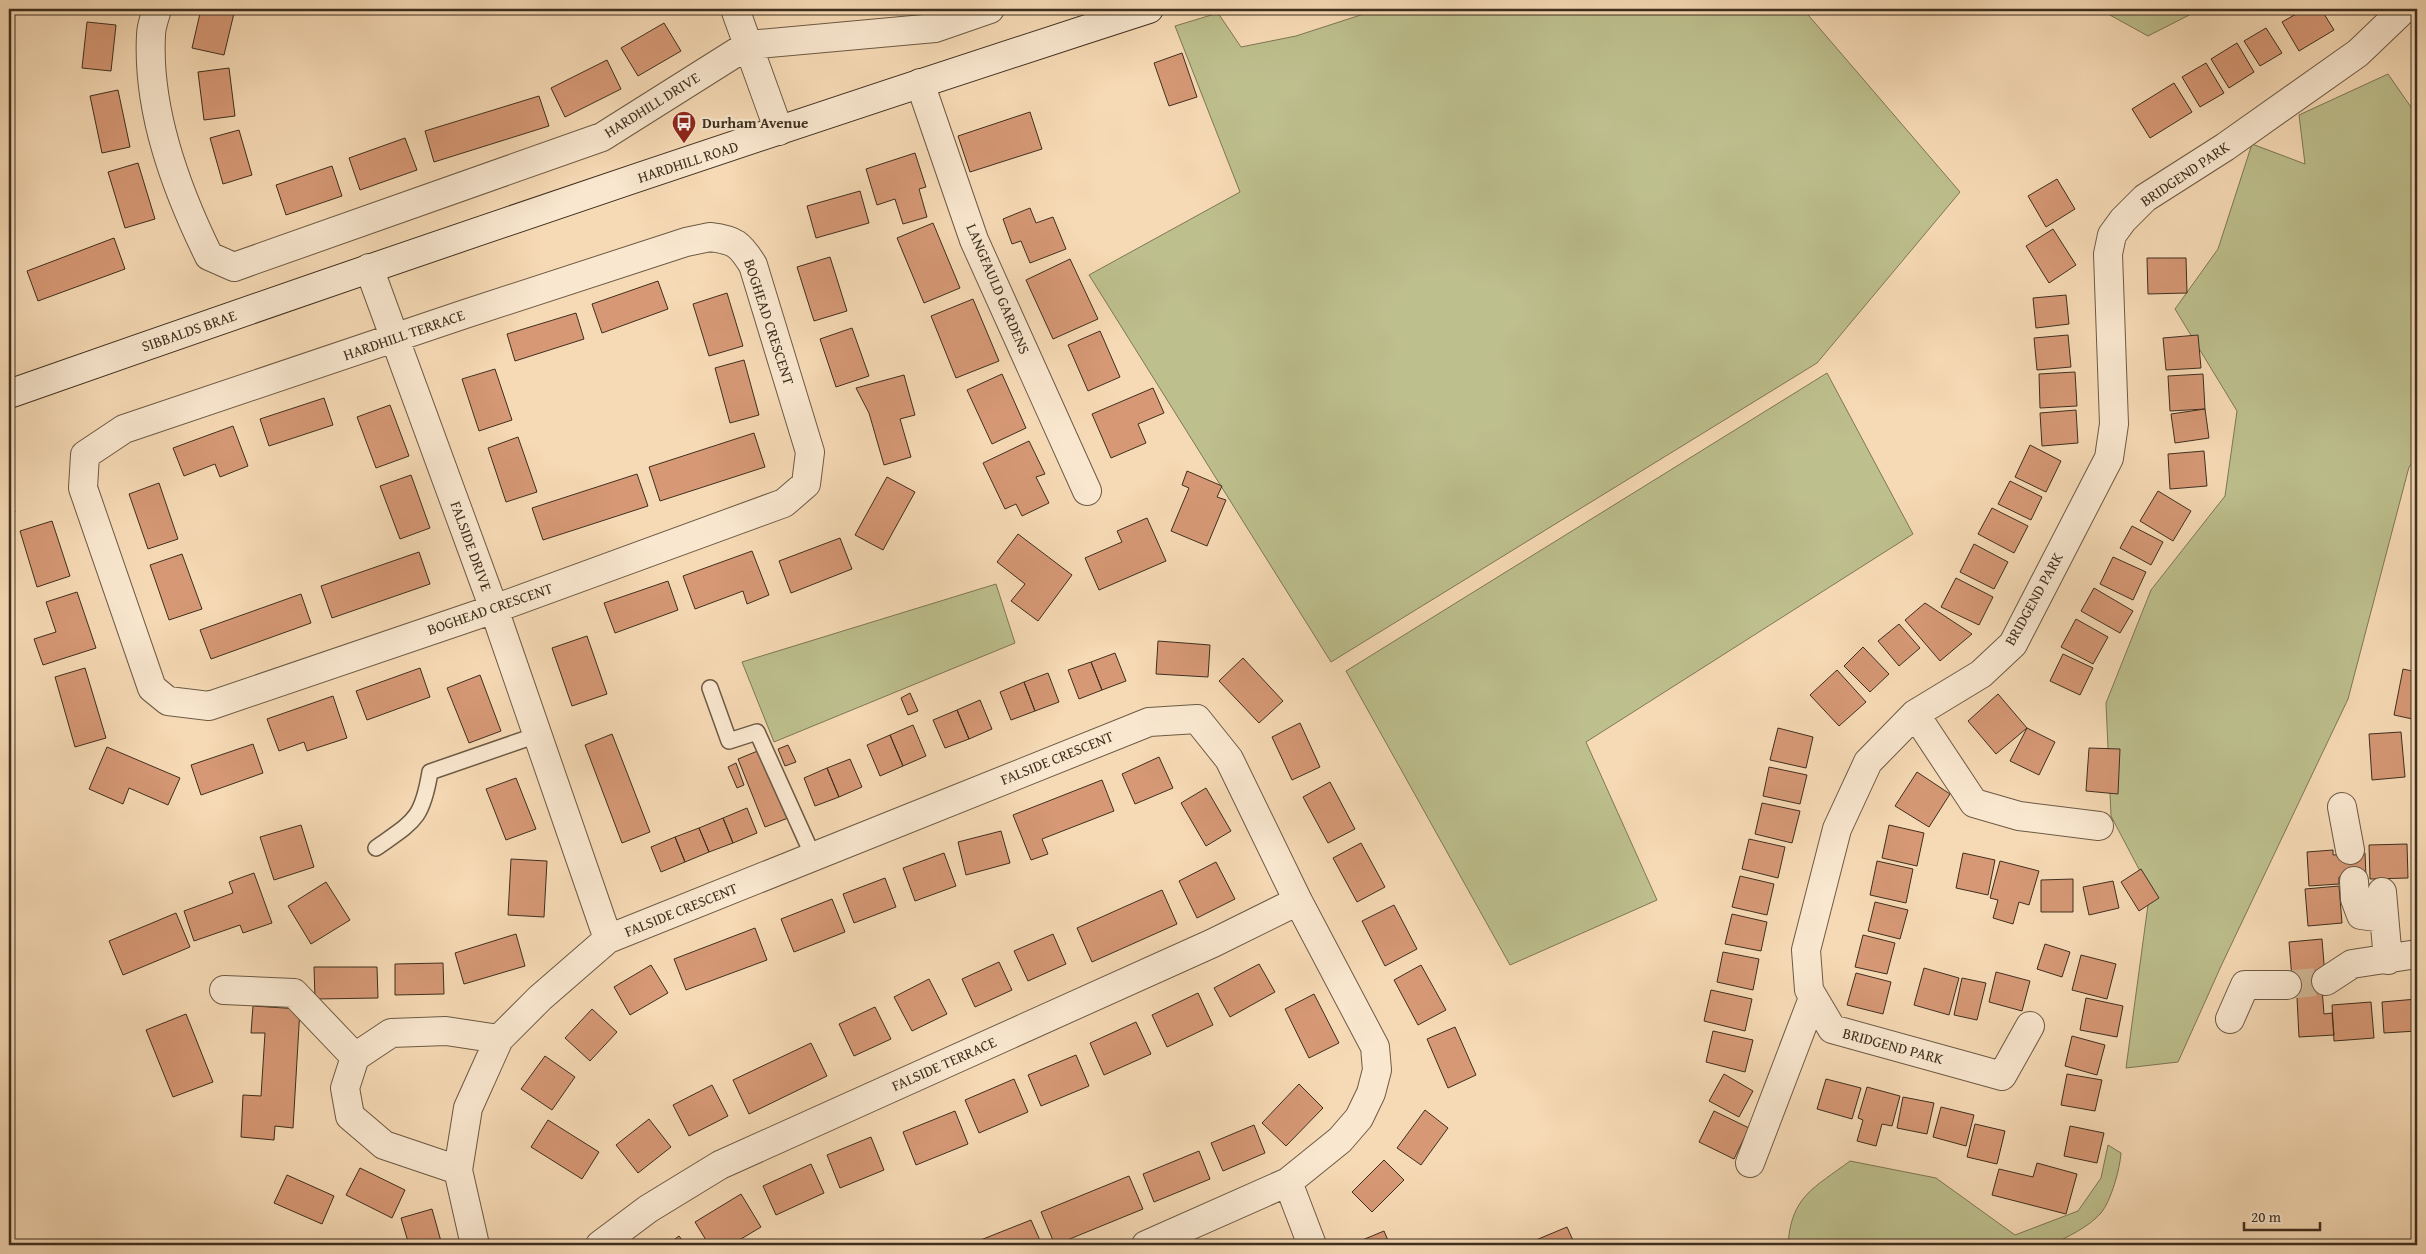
<svg xmlns="http://www.w3.org/2000/svg" width="2426" height="1254" viewBox="0 0 2426 1254" font-family="'Gentium Book Plus',serif">
<rect width="100%" height="100%" fill="#f6dab5"/>
<filter id="stains"><feTurbulence type="fractalNoise" baseFrequency=".004" numOctaves="4"/><feColorMatrix values="0 0 0 0 .2 0 0 0 0 .09 0 0 0 0 .02 0 0 0 .5 -.17"/></filter>
<radialGradient id="worn" r=".72"><stop offset=".6" stop-color="#630" stop-opacity="0"/><stop offset="1" stop-color="#630" stop-opacity=".3"/></radialGradient>
<path fill="#bdbf8d" stroke="#7e7756" d="M1379,9H1803L1960,192L1817,363L1331,662L1089,275L1240,192L1175,26L1218,13L1241,47L1296,36Z
M2099,9H2201L2148,36Z
M2388,74L2413,110L2417,109V458L2409,467L2348,699L2222,964L2178,1062L2126,1068L2150,890L2111,816L2106,703L2151,590L2225,496L2237,411L2175,309L2218,249L2252,144L2305,164L2299,115Z
M1827,373L1913,534L1586,742L1657,900L1510,965L1346,671Z
M996,584L1015,643L774,742L742,662Z
M2108,1145L2121,1153C2120,1169 2111,1201 2101,1213C2089,1227 2067,1237 2051,1245H1788C1791,1196 1814,1188 1850,1161L1936,1178L2015,1235L2078,1211L2101,1178Z"/>
<path fill="#d69875" stroke="#3f2f1f" d="M201,9H235L224,55L192,48Z
M2305,9H2321L2334,30L2299,51L2282,22Z
M87,22L116,25L111,71L82,68Z
M664,23L681,51L638,76L621,48Z
M2266,28L2282,53L2260,66L2244,41Z
M2237,43L2254,72L2229,88L2211,59Z
M1182,53L1197,97L1169,106L1154,63Z
M607,60L621,89L565,117L551,88Z
M2206,63L2224,93L2200,107L2182,77Z
M229,68L235,116L204,120L198,72Z
M2174,83L2192,112L2150,138L2132,109Z
M118,90L130,147L102,153L90,96Z
M539,96L549,126L434,162L425,131Z
M1030,112L1042,149L970,172L958,136Z
M239,130L252,175L223,184L210,138Z
M405,138L417,170L360,190L349,158Z
M915,153L926,187L919,189L927,217L903,224L895,199L877,205L866,169Z
M138,163L155,219L125,228L108,172Z
M332,166L342,196L286,215L276,185Z
M2057,179L2075,209L2046,227L2028,196Z
M860,191L869,223L816,238L807,206Z
M1030,208L1036,223L1053,217L1066,249L1030,263L1021,241L1012,244L1003,219Z
M933,223L960,288L924,303L897,238Z
M2053,229L2076,265L2049,283L2026,246Z
M114,238L125,269L38,301L27,271Z
M830,257L847,311L814,321L797,267Z
M2147,258H2186L2187,293L2148,294Z
M1070,259L1098,319L1053,339L1026,280Z
M658,281L668,309L602,333L592,304Z
M727,293L743,346L709,356L693,304Z
M2066,295L2069,324L2036,328L2033,298Z
M973,299L999,361L956,378L931,316Z
M576,313L584,339L515,361L507,334Z
M852,328L869,376L836,387L820,339Z
M1100,331L1120,377L1088,391L1068,345Z
M2068,335L2071,367L2037,370L2034,338Z
M2198,335L2201,368L2166,370L2163,338Z
M744,360L759,415L730,423L715,368Z
M495,369L512,420L479,431L462,379Z
M2075,372L2077,406L2040,408L2039,374Z
M1002,374L1026,428L992,444L967,390Z
M2203,374L2205,409L2170,411L2168,376Z
M904,375L915,415L900,419L911,457L884,465L869,413L856,388Z
M1153,388L1164,413L1138,424L1146,443L1111,458L1092,414Z
M324,398L333,425L269,446L260,419Z
M390,405L409,456L376,468L357,417Z
M2205,409L2209,438L2175,443L2171,414Z
M2076,410L2078,443L2042,446L2040,413Z
M233,426L248,466L220,477L215,464L184,476L173,448Z
M754,433L765,467L660,501L649,467Z
M518,437L537,492L506,502L488,448Z
M1029,441L1045,474L1036,477L1049,503L1022,516L1016,504L1005,509L983,463Z
M2030,445L2061,461L2046,492L2015,477Z
M2204,451L2207,486L2170,489L2168,454Z
M1187,471L1222,486L1217,497L1226,500L1207,546L1171,531L1189,488L1182,485Z
M637,474L648,506L543,540L532,508Z
M411,475L430,528L400,539L380,486Z
M887,477L915,492L883,550L855,535Z
M2010,481L2042,497L2031,520L1998,504Z
M159,483L178,539L148,549L129,494Z
M2158,491L2191,511L2173,541L2140,521Z
M9,495L15,512L9,514Z
M1992,508L2028,526L2014,553L1978,534Z
M1147,518L1166,561L1099,590L1085,558L1122,542L1117,531Z
M52,521L70,576L37,587L20,531Z
M2132,526L2163,542L2151,565L2120,548Z
M1018,534L1072,575L1038,621L1011,601L1025,584L997,562Z
M840,538L852,569L791,593L779,561Z
M1974,544L2008,562L1994,589L1960,572Z
M752,551L769,595L747,604L743,591L695,609L683,576Z
M419,552L430,584L332,618L321,586Z
M182,554L202,609L169,620L150,565Z
M2113,557L2146,572L2133,600L2100,584Z
M1956,578L1993,597L1979,625L1941,607Z
M668,581L678,610L615,633L604,603Z
M2094,588L2133,611L2120,633L2081,611Z
M77,592L96,648L43,665L34,639L56,632L46,602Z
M301,594L311,623L211,659L200,630Z
M1925,603L1972,634L1940,661L1905,620Z
M2076,619L2108,637L2093,664L2061,647Z
M1899,624L1920,648L1899,666L1878,641Z
M587,636L607,694L572,706L552,648Z
M1158,641L1210,645L1208,677L1156,674Z
M1863,647L1889,674L1870,692L1844,666Z
M1115,653L1126,681L1102,690L1091,662Z
M2063,654L2093,668L2080,695L2050,681Z
M1243,658L1283,701L1259,723L1219,681Z
M1091,662L1102,690L1079,699L1068,670Z
M85,668L106,738L75,747L55,677Z
M420,668L430,697L367,720L356,691Z
M2403,669L2417,672V720L2394,715Z
M1837,670L1866,702L1839,726L1810,695Z
M1048,673L1059,702L1035,711L1024,682Z
M480,675L501,731L469,743L447,688Z
M1024,682L1035,711L1011,720L1000,692Z
M910,693L918,711L908,715L901,698Z
M1998,694L2027,728L1996,754L1968,721Z
M333,696L347,738L307,751L304,742L279,751L267,719Z
M980,700L992,729L969,739L957,710Z
M957,710L969,739L945,748L933,720Z
M1300,723L1320,767L1292,780L1272,737Z
M913,725L926,756L903,766L890,735Z
M1778,728L1813,737L1806,768L1770,760Z
M2027,728L2055,742L2039,775L2010,761Z
M2401,732L2405,777L2372,780L2369,734Z
M612,734L650,832L622,843L585,745Z
M890,735L903,766L880,776L867,745Z
M253,744L263,773L201,795L191,765Z
M788,745L796,762L785,766L778,749Z
M107,747L180,778L168,805L129,788L123,804L89,789Z
M2089,748L2120,749L2118,794L2086,791Z
M760,750L788,818L765,827L738,759Z
M1159,757L1173,788L1135,804L1122,774Z
M850,759L862,787L839,797L827,768Z
M736,763L744,785L737,788L728,767Z
M1769,767L1807,775L1800,804L1763,796Z
M827,768L839,797L815,806L804,778Z
M1917,772L1950,794L1929,827L1895,806Z
M516,778L536,829L506,840L486,789Z
M1102,780L1114,811L1042,839L1048,854L1031,860L1013,815Z
M1330,782L1355,829L1328,843L1303,797Z
M1206,788L1231,831L1206,846L1181,803Z
M1762,803L1800,811L1792,843L1755,834Z
M747,808L757,833L733,843L723,818Z
M723,818L733,843L709,852L699,828Z
M301,825L314,867L274,880L260,837Z
M1889,825L1924,833L1917,866L1882,858Z
M699,828L709,852L685,862L675,837Z
M1001,831L1010,863L966,875L958,842Z
M675,837L685,862L661,872L651,847Z
M1749,839L1785,847L1778,878L1742,869Z
M1361,843L1385,887L1357,902L1333,858Z
M2407,844L2408,878L2370,879L2369,845Z
M2333,850V855L2365,853L2366,876L2339,877V884L2309,886L2307,852Z
M944,853L956,886L915,901L903,868Z
M1963,853L1995,860L1988,895L1956,888Z
M511,859L547,861L544,917L508,915Z
M1877,861L1913,869L1906,903L1870,895Z
M2000,861L2039,871L2029,905L2019,902L2013,924L1993,918L1998,900L1990,898Z
M1216,862L1235,899L1197,918L1179,881Z
M2141,869L2159,898L2139,911L2121,882Z
M254,873L272,923L243,933L240,925L194,941L184,911L233,893L229,882Z
M1740,876L1774,884L1767,915L1732,907Z
M885,878L896,907L854,923L843,894Z
M2073,879V912H2041V880Z
M2113,881L2119,908L2089,915L2083,887Z
M326,882L350,920L311,944L288,906Z
M2339,886L2342,923L2308,926L2305,889Z
M1162,890L1177,924L1092,962L1077,928Z
M832,899L845,932L794,952L781,919Z
M1875,902L1908,910L1900,939L1868,931Z
M1394,905L1417,949L1385,966L1362,921Z
M176,913L190,947L123,975L109,941Z
M1732,914L1767,922L1761,951L1725,944Z
M755,928L767,960L686,990L674,959Z
M516,934L525,966L464,984L455,953Z
M1053,934L1066,964L1028,981L1014,951Z
M1863,935L1895,943L1887,974L1855,967Z
M2322,939L2325,976L2292,979L2289,942Z
M2045,944L2070,952L2062,977L2037,969Z
M1723,952L1759,959L1753,990L1717,982Z
M2081,955L2116,964L2107,999L2072,990Z
M999,962L1012,990L975,1007L962,979Z
M443,963L444,994L395,995V964Z
M1259,964L1275,992L1230,1017L1214,988Z
M651,965L668,993L630,1015L614,987Z
M1421,965L1446,1010L1418,1025L1394,980Z
M314,967H377L378,998L315,999Z
M1924,968L1959,978L1949,1015L1914,1005Z
M1996,972L2030,981L2022,1011L1989,1002Z
M1856,973L1891,982L1883,1014L1847,1005Z
M2321,976L2324,1014L2332,1013L2334,1035L2299,1037L2296,978Z
M1962,978L1986,983L1977,1020L1954,1015Z
M929,979L947,1014L912,1031L894,997Z
M1711,990L1752,999L1745,1031L1704,1021Z
M1198,993L1213,1025L1167,1047L1152,1015Z
M1314,994L1339,1043L1309,1058L1285,1009Z
M2086,998L2123,1006L2117,1037L2080,1030Z
M2417,999V1031L2384,1033L2382,1002Z
M2371,1002L2374,1038L2334,1041L2332,1005Z
M253,1006L300,1009L293,1128L275,1126L274,1140L241,1137L243,1095L261,1096L265,1033H251Z
M875,1007L891,1039L854,1056L839,1024Z
M592,1009L617,1032L590,1061L565,1038Z
M186,1014L213,1082L173,1097L146,1030Z
M1136,1022L1151,1054L1104,1075L1090,1043Z
M1455,1027L1476,1075L1448,1088L1427,1039Z
M1713,1031L1753,1040L1745,1072L1706,1062Z
M2072,1036L2105,1045L2097,1075L2065,1066Z
M811,1043L827,1076L749,1114L733,1080Z
M1076,1055L1089,1086L1041,1106L1028,1075Z
M545,1056L575,1077L552,1110L521,1089Z
M1724,1074L1753,1091L1739,1117L1709,1101Z
M2067,1074L2102,1080L2095,1111L2061,1105Z
M1014,1079L1028,1112L979,1133L965,1100Z
M1826,1079L1861,1088L1852,1119L1817,1109Z
M1299,1084L1323,1108L1286,1146L1262,1123Z
M712,1085L728,1116L689,1136L673,1105Z
M1867,1087L1900,1096L1892,1126L1882,1124L1876,1146L1857,1141L1863,1120L1858,1118Z
M1903,1097L1934,1103L1927,1134L1897,1128Z
M1941,1107L1974,1115L1966,1146L1933,1137Z
M1425,1110L1448,1128L1421,1165L1397,1148Z
M955,1111L968,1144L916,1165L903,1132Z
M1714,1111L1749,1128L1734,1159L1699,1142Z
M649,1119L671,1147L638,1173L616,1145Z
M548,1120L599,1152L582,1179L531,1147Z
M1975,1124L2005,1131L1997,1164L1967,1157Z
M1254,1125L1265,1153L1223,1171L1211,1143Z
M2070,1126L2104,1133L2097,1163L2064,1156Z
M871,1137L884,1170L840,1188L827,1155Z
M1199,1151L1210,1179L1154,1202L1143,1174Z
M1384,1160L1404,1180L1372,1212L1352,1192Z
M2037,1163L2077,1174L2066,1214L1992,1195L1999,1169L2033,1177Z
M811,1164L824,1193L776,1215L763,1186Z
M360,1168L405,1190L392,1218L346,1195Z
M287,1175L334,1196L322,1224L274,1203Z
M1129,1176L1143,1209L1055,1245L1041,1212Z
M741,1194L761,1227L731,1245H709L695,1222Z
M432,1209L442,1245H409L401,1218Z
M1031,1220L1042,1245H968Z
M1567,1227L1575,1245H1524Z
M1384,1231L1390,1245H1361L1360,1241Z
M679,1236L686,1245H667Z"/>
<g fill="none" stroke-linecap="round" stroke-linejoin="round">
<path stroke="#d1b897" stroke-width="28" stroke-dasharray="28 14" stroke-linecap="butt" d="M2287,985L2326,981"/>
<defs>
<path id="lane" d="M710,688L729,741L757,732L813,856
M376,848C414,821 422,820 430,772L537,735"/>
<path id="street" d="M157,9C155,17 151,26 151,35C147,111 176,189 209,256L234,267L602,137L748,45L935,28L990,9
M735,9L779,131
M920,83L974,240L1087,491
M710,237C735,240 740,244 753,265L810,452L806,484L784,503L494,609L209,706L168,701L152,688L83,488L85,455L124,429L465,314L686,242Z
M369,268L494,609L608,939
M1915,714L1974,803L2019,816L2099,826
M2342,807L2350,850
M2354,881L2355,899L2361,915L2384,918
M2382,892L2388,960
M2326,981L2352,964L2417,954
M224,990L294,993L355,1057
M2230,1019L2245,985H2287
M2030,1026L2002,1076L1832,1029L1809,990L1806,950L1837,829L1868,762L1915,714L1981,674L2013,644L2109,458L2114,424L2108,254L2112,235L2123,220L2145,198L2225,147L2358,53L2404,9
M1750,1163L1813,998
M458,1170L384,1145L350,1116L345,1088L355,1057L391,1033L446,1031L499,1039
M1288,1182L1312,1245
M475,1245L458,1170L468,1108L499,1039L540,998L608,939L1149,722L1197,719L1229,759L1298,901L1375,1047L1377,1070L1371,1093L1359,1118L1340,1140L1288,1182L1146,1245
M600,1245L648,1209L720,1165L1213,943L1298,901"/>
<path id="secondary" d="M9,394C387,261 768,132 1149,9"/>
</defs>
<use href="#lane" stroke="#6d5a44" stroke-width="18"/>
<use href="#street" stroke="#6d5a44" stroke-width="30"/>
<use href="#secondary" stroke="#3f2f1f" stroke-width="30"/>
<use href="#lane" stroke="#f9e7cf" stroke-width="15"/>
<use href="#street" stroke="#f9e7cf" stroke-width="28"/>
<use href="#secondary" stroke="#f9e7cf" stroke-width="28"/>
</g>
<defs>
<symbol id="bus-pin" viewBox="-11 -11 22 30"><path d="M0 17L-7.5 6A9.5 9.5 0 1 1 7.5 6Z" fill="#8f2418" stroke="#f9e7cf"/><path d="M-5-6H5V4H4V6H2V4H-2V6H-4V4H-5ZM-3.5-4V0h7V-4ZM-3.5 1.2v1.5H-2V1.2ZM2 1.2v1.5H3.5V1.2Z" fill="#fff"/></symbol>
</defs>
<g fill-rule="evenodd">
<use href="#bus-pin" x="670" y="109" width="28" height="38"/>
</g>
<g text-anchor="middle" stroke-width="4.5" stroke-linejoin="round" paint-order="stroke">
<g font-size="15" fill="#3f2f1f" stroke="#f9e7cf">
<text transform="translate(652 105) rotate(-32)" y="5">HARDHILL DRIVE</text>
<text transform="translate(688 162) rotate(-18)" y="5">HARDHILL ROAD</text>
<text transform="translate(2185 174) rotate(-34)" y="5">BRIDGEND PARK</text>
<text transform="translate(998 289) rotate(67)" y="5">LANGFAULD GARDENS</text>
<text transform="translate(769 322) rotate(72)" y="5">BOGHEAD CRESCENT</text>
<text transform="translate(189 331) rotate(-19)" y="5">SIBBALDS BRAE</text>
<text transform="translate(404 335) rotate(-19)" y="5">HARDHILL TERRACE</text>
<text transform="translate(471 546) rotate(70)" y="5">FALSIDE DRIVE</text>
<text transform="translate(2034 599) rotate(-61)" y="5">BRIDGEND PARK</text>
<text transform="translate(490 609) rotate(-19)" y="5">BOGHEAD CRESCENT</text>
<text transform="translate(1057 758) rotate(-22)" y="5">FALSIDE CRESCENT</text>
<text transform="translate(681 910) rotate(-22)" y="5">FALSIDE CRESCENT</text>
<text transform="translate(1893 1046) rotate(15)" y="5">BRIDGEND PARK</text>
<text transform="translate(944 1064) rotate(-24)" y="5">FALSIDE TERRACE</text>
</g>
<g font-size="15" font-weight="bold" fill="#3f2f1f" stroke="#f9e7cf" text-anchor="start">
<text x="702" y="128">Durham Avenue</text>
</g>
</g>
<rect width="2426" height="1254" fill="none" stroke="#f6dab5" stroke-width="30"/>
<rect x="10" y="10" width="2406" height="1234" fill="none" stroke="#3f2f1f" stroke-width="2.5"/>
<rect x="15" y="15" width="2396" height="1224" fill="none" stroke="#3f2f1f"/>
<path d="M2244 1222v8h76v-8" fill="none" stroke="#3f2f1f" stroke-width="2.5"/>
<text x="2251" y="1222" font-size="15" fill="#3f2f1f" stroke="#f9e7cf" stroke-width="4" paint-order="stroke">20 m</text>
<rect width="100%" height="100%" filter="url(#stains)"/>
<rect width="100%" height="100%" fill="url(#worn)"/>
</svg>
